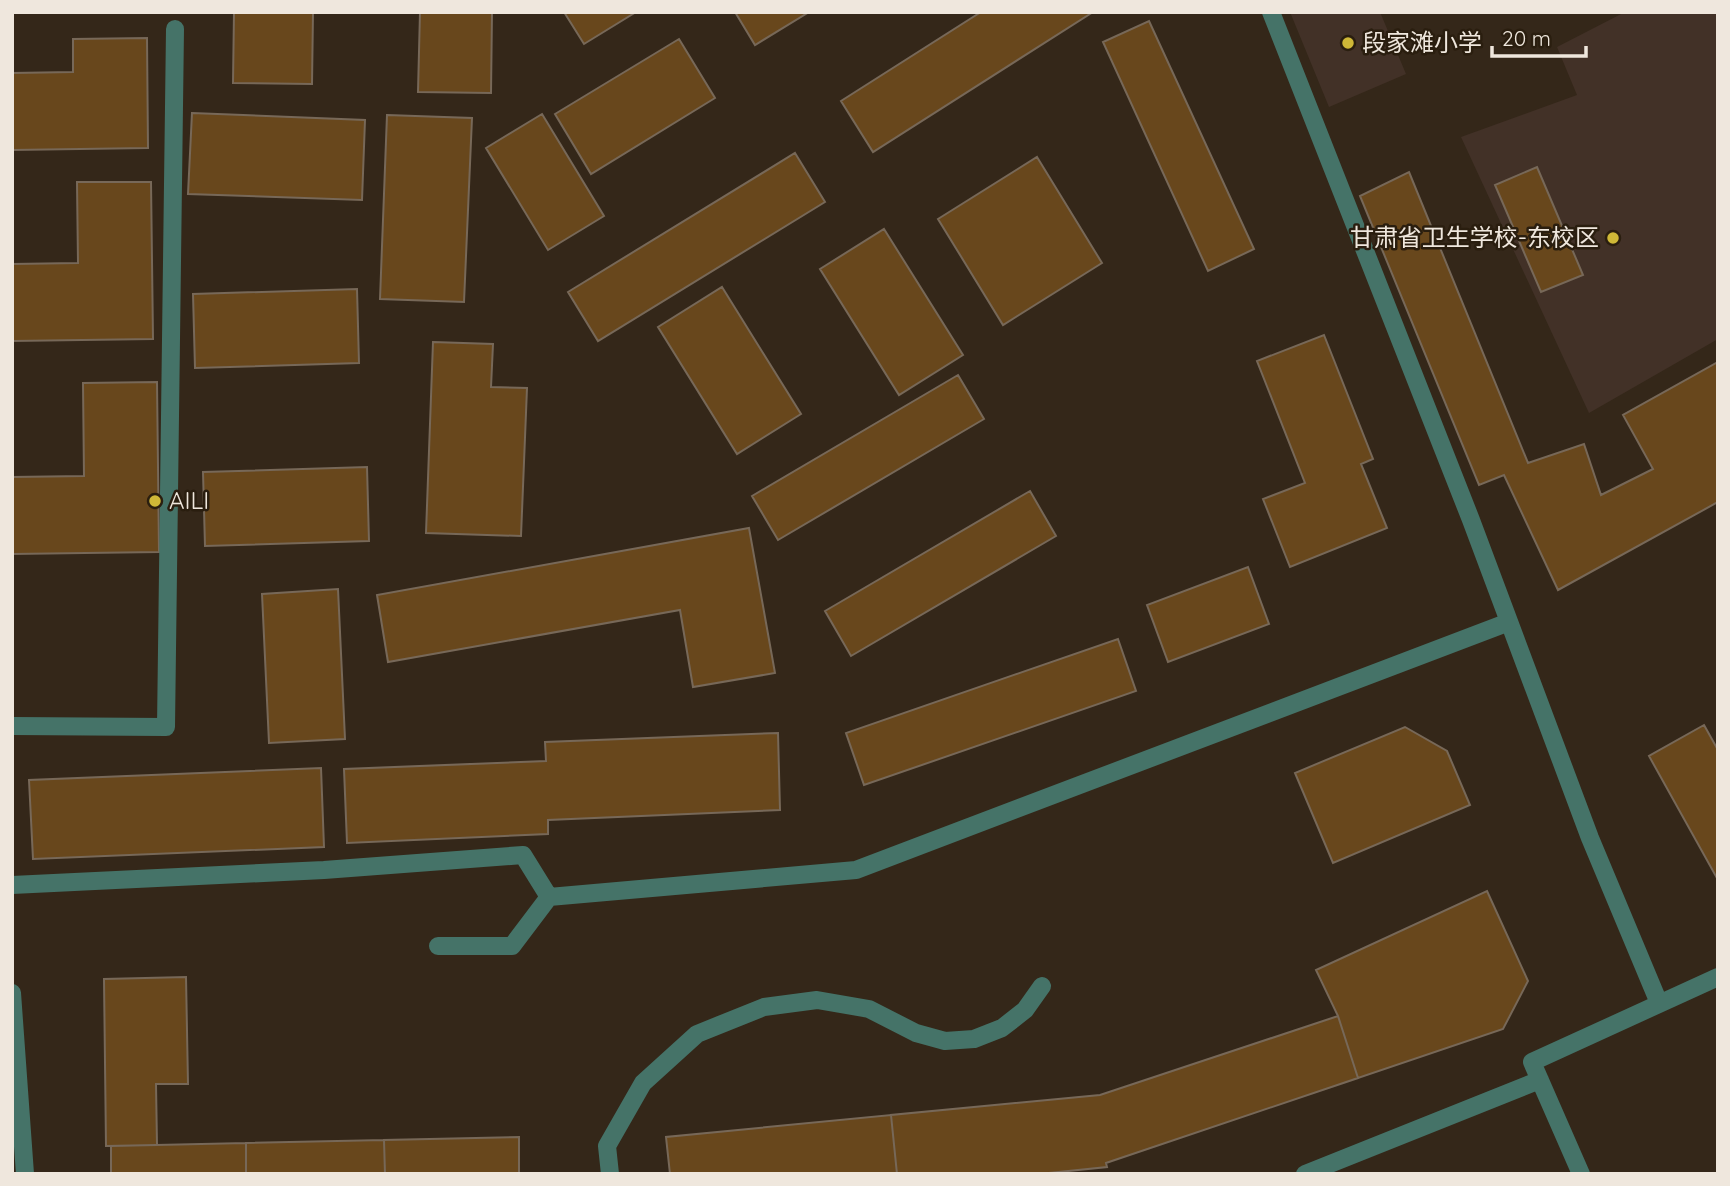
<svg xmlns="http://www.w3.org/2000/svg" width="1730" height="1186" viewBox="0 0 1730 1186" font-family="Quicksand,'Noto Sans SC',sans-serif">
<rect width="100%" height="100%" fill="#342719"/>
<path fill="#423127" d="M1290,12H1380L1406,74L1329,107Z
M1625,12H1718V339L1589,413L1461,137L1577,95L1557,47Z"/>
<path fill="#68471c" stroke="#776858" stroke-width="2" d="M234,12H313L312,84L233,83Z
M420,12H492L491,93L418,92Z
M564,12H636L584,44Z
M735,12H809L755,45Z
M981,12H1093L873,152L841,101Z
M1149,21L1254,249L1208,271L1103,42Z
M147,38L148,148L12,150V73L73,72V39Z
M679,39L715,98L591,174L555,114Z
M192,113L365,120L362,200L188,194Z
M542,114L604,216L548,250L486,148Z
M387,115L472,118L464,302L380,299Z
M795,153L825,202L598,341L568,292Z
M1037,157L1102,263L1003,325L938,219Z
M1537,167L1583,275L1541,292L1495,185Z
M1409,172L1528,463L1584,444L1601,495L1653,469L1623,415L1718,362V502L1558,590L1504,475L1479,485L1360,196Z
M77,182H151L153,339L12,341V264L78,263Z
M884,229L963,355L899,395L820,269Z
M722,287L801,414L737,454L658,327Z
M357,289L359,363L195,368L193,294Z
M1324,335L1373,459L1361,464L1387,528L1290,567L1263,499L1305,483L1257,361Z
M433,342L493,344L491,387L527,388L521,536L426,533Z
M958,375L984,419L778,540L752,496Z
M157,382L159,552L12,554V477L84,476L83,383Z
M367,467L369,541L205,546L203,472Z
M1030,491L1056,536L851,656L825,611Z
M749,528L775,673L693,687L680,610L388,662L377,595Z
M1248,567L1269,624L1168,662L1147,605Z
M338,589L345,739L269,743L262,594Z
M1118,639L1136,691L864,785L846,733Z
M1704,725L1718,750V880L1649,756Z
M1405,727L1447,751L1470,805L1333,863L1295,773Z
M778,733L780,810L548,820V834L347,843L344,769L546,761L545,742Z
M321,768L324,847L33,859L29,780Z
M1487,891L1528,981L1503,1029L1358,1078L1338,1016L1316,970Z
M186,977L188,1084H156L157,1145L106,1146L104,979Z
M1338,1016L1358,1078L1106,1163L1107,1167L1039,1174H897L891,1115L1100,1095Z
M891,1115L897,1174H670L666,1137Z
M519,1137V1174H385L384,1140Z
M384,1140L385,1174H246V1143Z
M246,1143V1174H111V1146Z"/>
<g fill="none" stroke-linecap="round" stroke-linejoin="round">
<path stroke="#457368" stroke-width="18" d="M1271,12L1471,520L1590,838L1659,1003
M12,726L166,727L175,29
M12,885L324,870L523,855L549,897
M438,946H512L549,897L856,870L1509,622
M12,993L25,1174
M610,1174L607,1146L643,1083L697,1034L764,1007L817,1000L869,1009L916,1033L945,1041L974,1039L1002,1028L1025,1010L1042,986
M1305,1174L1540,1080
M1581,1174L1532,1062L1718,977"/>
</g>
<g fill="#cfb837" stroke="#2a1e0f" stroke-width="2.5">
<circle cx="1348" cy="43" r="7"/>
<circle cx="1613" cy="238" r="7"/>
<circle cx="155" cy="501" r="7"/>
</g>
<g text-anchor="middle" stroke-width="5" stroke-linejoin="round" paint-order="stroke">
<g font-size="24" fill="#efe7dd" stroke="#2a1e0f" text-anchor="start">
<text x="1362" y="51">段家滩小学</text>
<text x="1599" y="246" text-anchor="end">甘肃省卫生学校-东校区</text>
<text x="169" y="509">AILI</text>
</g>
</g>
<rect width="1730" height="1186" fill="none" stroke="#efe7dd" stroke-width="28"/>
<path d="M1492 46v10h94v-10" fill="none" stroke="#efe7dd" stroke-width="3.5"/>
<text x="1502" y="46" font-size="21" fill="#efe7dd" stroke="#2a1e0f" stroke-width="5" paint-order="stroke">20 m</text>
</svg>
